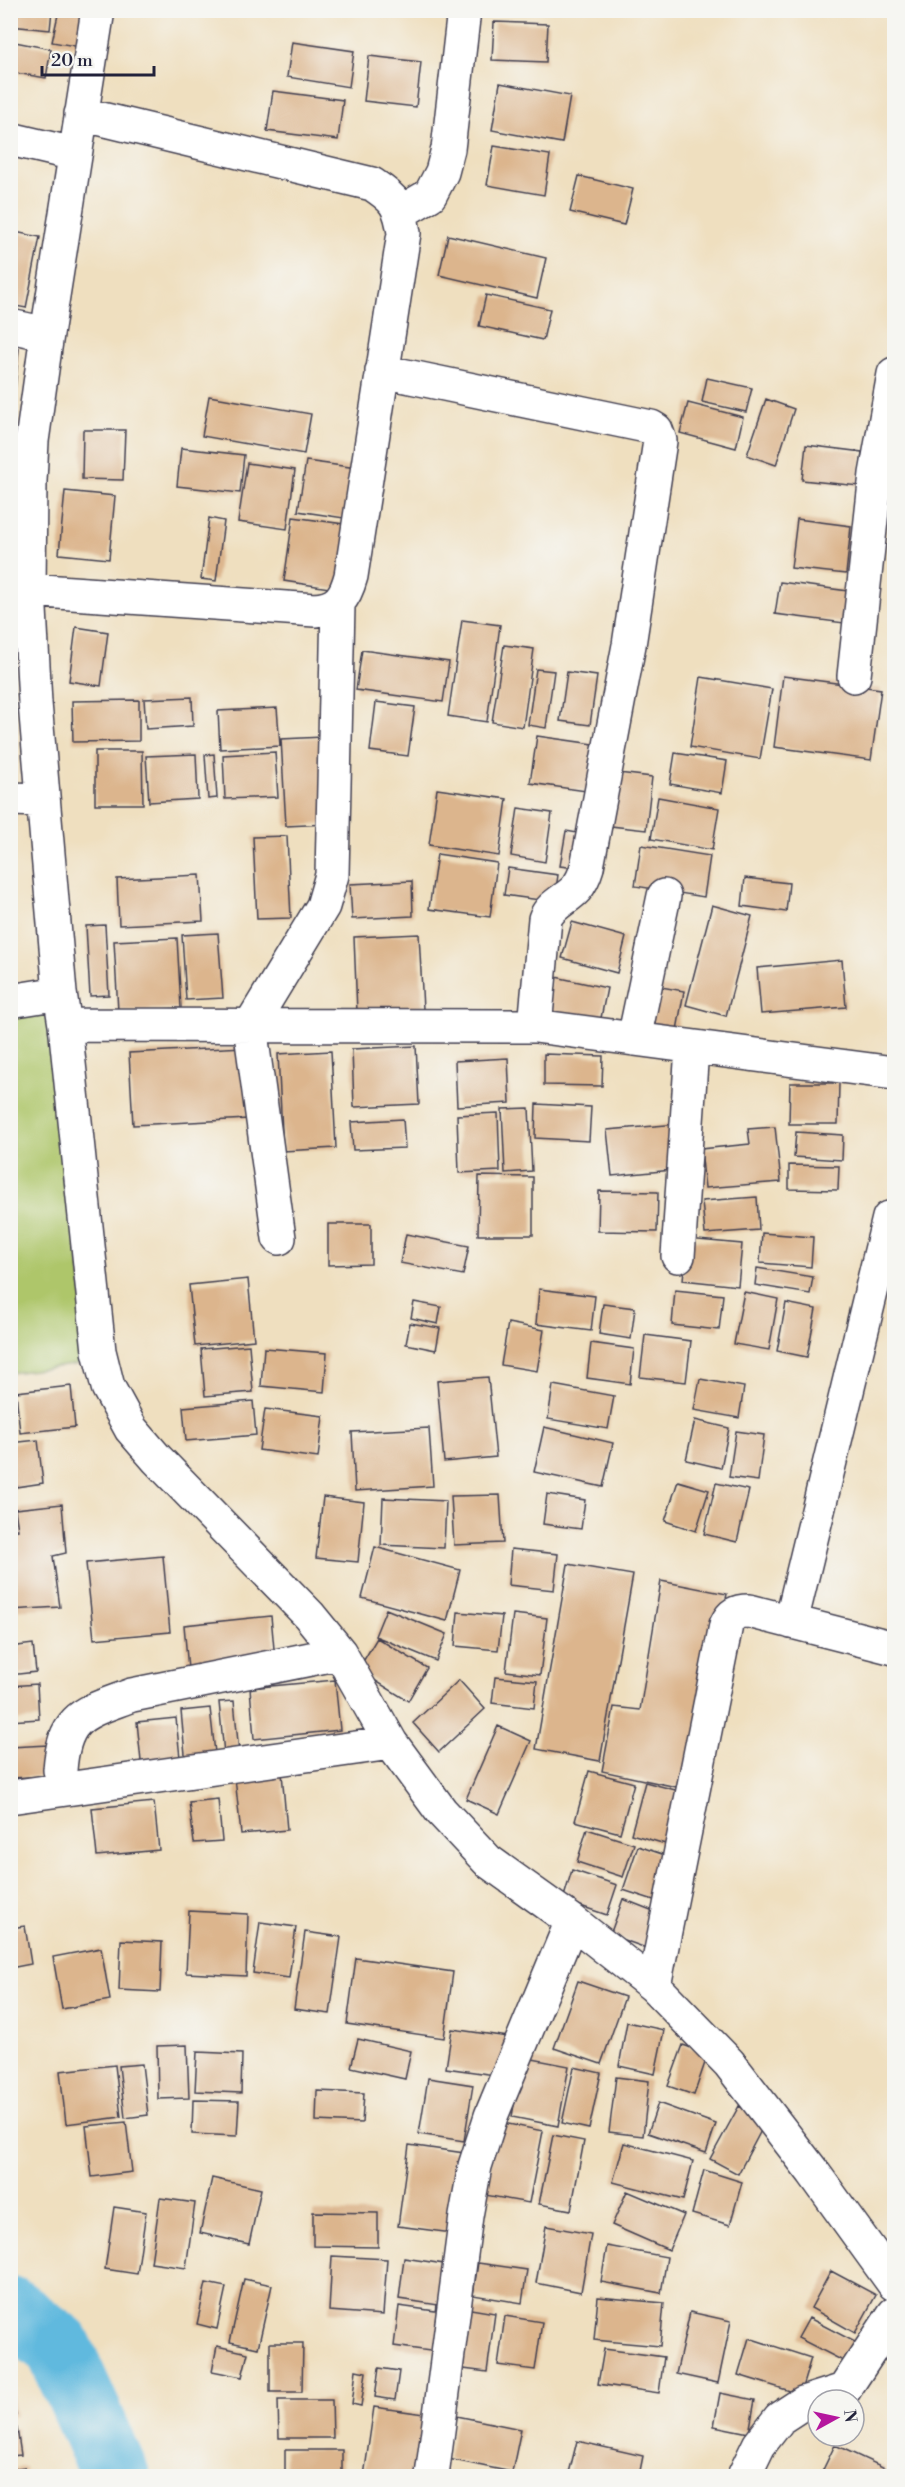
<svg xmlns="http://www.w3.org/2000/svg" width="905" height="2487" viewBox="0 0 905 2487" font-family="'Libre Bodoni',serif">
<rect width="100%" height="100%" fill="#f6f6f2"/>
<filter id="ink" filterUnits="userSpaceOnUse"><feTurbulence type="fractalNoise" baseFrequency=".0167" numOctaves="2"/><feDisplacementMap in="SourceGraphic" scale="12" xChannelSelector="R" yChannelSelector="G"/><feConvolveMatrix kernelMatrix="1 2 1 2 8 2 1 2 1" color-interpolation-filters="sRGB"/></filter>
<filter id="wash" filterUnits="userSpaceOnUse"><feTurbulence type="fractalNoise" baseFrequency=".008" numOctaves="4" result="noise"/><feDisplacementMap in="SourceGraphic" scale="24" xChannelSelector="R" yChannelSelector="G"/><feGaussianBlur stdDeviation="1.35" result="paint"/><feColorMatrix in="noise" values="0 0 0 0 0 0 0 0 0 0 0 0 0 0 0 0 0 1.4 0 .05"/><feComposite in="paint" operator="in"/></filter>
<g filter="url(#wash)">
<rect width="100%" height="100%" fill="#efdfbf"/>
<path fill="#aec66b" stroke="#687453" stroke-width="1.5" d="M58,1006L88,1363L11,1373V1014Z"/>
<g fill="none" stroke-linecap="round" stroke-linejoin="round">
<path stroke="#61b9de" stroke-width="68" d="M10,2310L58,2346L116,2476"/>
</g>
<g id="blocks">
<path fill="#dcb58d" d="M10,10H52L50,30L10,26Z
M59,10H94L86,48L52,42Z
M494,22L548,24L546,62L492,60Z
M10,41L51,49L46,78L10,72Z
M292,42L354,51L349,87L287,77Z
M369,56L421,62L416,107L364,101Z
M500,83L570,96L562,143L492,130Z
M273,91L343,100L338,140L267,131Z
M494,146L550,155L544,195L487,185Z
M579,176L633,189L624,225L570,212Z
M10,231L40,237L26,308L10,305Z
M448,235L546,258L537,298L439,275Z
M486,295L550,309L543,340L479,326Z
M10,347L19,348L14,401L10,400Z
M707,378L752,388L746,412L702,402Z
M209,396L311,414L304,454L202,436Z
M766,399L794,409L776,465L747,455Z
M688,403L743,417L736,448L680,433Z
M83,430H125L123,480L82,479Z
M806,445L862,452L859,486L802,480Z
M181,448L244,455L240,493L177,486Z
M306,461L364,469L357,520L298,511Z
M247,463L295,470L287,529L238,522Z
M65,491L115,496L109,559L59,554Z
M293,517L351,525L342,590L284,581Z
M209,518L224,521L216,581L201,579Z
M797,519L851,526L846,574L791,568Z
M780,582L848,591L844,623L775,614Z
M462,620L500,625L487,722L448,716Z
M76,627L108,632L101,686L69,681Z
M504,645L534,649L523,727L492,722Z
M362,650L449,662L443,702L356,690Z
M536,669L554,671L546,728L528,725Z
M567,672L597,676L590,725L560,721Z
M783,676L881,689L871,760L774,747Z
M701,677L772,689L760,759L690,747Z
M192,697L193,726L146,729L144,699Z
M139,700V741L73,742L72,701Z
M376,702L415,707L408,756L370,751Z
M277,708L280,746L220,749L218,711Z
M537,736L600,745L593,792L530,783Z
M323,737L328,824L286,826L281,739Z
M95,751H142L143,804H95Z
M275,752L278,797L225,799L223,755Z
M675,753L727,761L722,793L670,784Z
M196,754L198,799L149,802L146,756Z
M214,754L217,798L208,799L205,755Z
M618,773L652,777L646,830L611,826Z
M437,789L507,799L499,856L429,845Z
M658,797L719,808L712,850L651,839Z
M518,808L552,813L545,862L511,856Z
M566,831L589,835L584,869L560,866Z
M287,836L291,918L257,919L253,837Z
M641,845L710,856L704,897L635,886Z
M437,854L497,863L490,917L429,909Z
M508,868L558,875L554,902L504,895Z
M200,875L203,921L119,925L117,879Z
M745,878L789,883L786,912L742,906Z
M412,881L413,916L352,919L350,884Z
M712,905L752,916L726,1016L686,1005Z
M572,922L626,937L617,973L562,958Z
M105,925L109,995L90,996L86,926Z
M218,933L223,998L186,1000L182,935Z
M419,934L423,1009L357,1012L354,937Z
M177,938L181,1008L118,1011L114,941Z
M842,960L846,1007L761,1014L757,968Z
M551,976L607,988L600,1023L544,1011Z
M650,985L684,991L676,1036L642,1029Z
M416,1046L419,1104L354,1107L352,1049Z
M244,1047L248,1119L133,1125L129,1053Z
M331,1051L336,1148L283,1151L278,1054Z
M544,1054L603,1056L602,1086L544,1085Z
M508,1058L510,1103L457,1106L455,1061Z
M790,1083H839L838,1124H789Z
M536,1104L591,1107L589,1141L535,1138Z
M529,1108L532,1171L505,1173L502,1109Z
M498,1113L500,1171L459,1173L457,1115Z
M403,1119L405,1148L353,1150L351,1122Z
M678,1124L682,1169L612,1176L607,1130Z
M775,1127L781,1182L705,1188L701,1149L750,1144L748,1129Z
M796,1132L843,1135L842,1160L794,1157Z
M789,1165L839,1166L838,1190L789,1189Z
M479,1176L533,1177V1235H478Z
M599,1191L658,1192L657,1232L598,1231Z
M757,1197L759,1230L705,1234L702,1201Z
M328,1224H371V1264L328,1265Z
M762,1233L813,1237L811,1267L760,1263Z
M406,1234L469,1246L463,1275L400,1263Z
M687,1239L742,1244L738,1286L683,1280Z
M757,1268L813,1277L810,1294L755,1285Z
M248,1279L254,1340L195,1346L189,1285Z
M539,1289L595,1296L591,1331L536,1324Z
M675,1290L723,1295L719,1330L672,1325Z
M744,1292L778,1299L769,1350L734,1344Z
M414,1302L441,1307L438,1324L411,1318Z
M786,1303L816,1309L807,1357L777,1351Z
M603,1304L635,1308L631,1339L599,1334Z
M410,1323L440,1328L436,1350L406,1344Z
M508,1323L544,1330L537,1371L501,1365Z
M645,1335L691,1341L686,1382L640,1377Z
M591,1343L634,1349L630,1384L587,1378Z
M249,1345L253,1392L205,1396L201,1349Z
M264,1348L327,1353L324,1392L261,1386Z
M488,1377L496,1457L444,1462L437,1381Z
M700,1379L744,1387L739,1418L694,1410Z
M553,1385L614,1396L608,1429L548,1419Z
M71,1386L75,1427L20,1433L16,1392Z
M253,1401L256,1435L186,1441L183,1407Z
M265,1409L323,1416L318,1458L259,1450Z
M695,1420L729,1428L721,1468L686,1460Z
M544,1427L613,1443L603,1487L534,1472Z
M429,1428L433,1486L355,1491L352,1432Z
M736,1431L764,1435L758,1481L729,1477Z
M38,1440L43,1483L10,1488V1443Z
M678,1481L709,1490L696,1531L665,1521Z
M716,1483L749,1490L737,1542L704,1534Z
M547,1494L585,1500L581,1529L543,1524Z
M500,1495L503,1543L454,1545L451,1496Z
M323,1497L364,1502L358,1562L316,1558Z
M383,1498L446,1501L444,1548L381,1545Z
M62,1504L66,1553L53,1556L60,1607L10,1610V1531L18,1530L15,1509Z
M375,1547L460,1570L447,1621L362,1598Z
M511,1549L558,1554L554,1590L508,1585Z
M163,1556L170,1632L94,1639L86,1563Z
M568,1564L633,1575L600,1761L536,1749Z
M661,1581L727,1594L686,1789L602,1771L614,1707L640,1710Z
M386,1609L447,1634L436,1661L375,1636Z
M458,1612L502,1616L498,1650L455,1646Z
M513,1614L547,1618L540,1675L506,1671Z
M271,1616L275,1660L188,1669L184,1625Z
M377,1638L427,1668L408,1701L358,1670Z
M33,1644L36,1672L10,1675V1647Z
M495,1677L537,1681L534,1708L492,1703Z
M335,1680L340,1730L254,1739L250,1688Z
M459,1680L485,1709L439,1752L413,1723Z
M37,1684L39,1719L10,1721V1686Z
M234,1701L240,1763L225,1764L219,1702Z
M210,1708L216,1762L186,1765L181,1711Z
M176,1718L181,1768L142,1771L137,1722Z
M498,1726L531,1741L499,1814L466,1799Z
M48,1745L50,1776L10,1778V1747Z
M589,1771L634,1783L620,1833L575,1821Z
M282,1773L287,1830L241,1834L235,1778Z
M645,1782L683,1792L669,1845L631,1834Z
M218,1799L222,1841L194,1843L189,1802Z
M154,1802L159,1850L97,1856L92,1808Z
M587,1829L634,1844L623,1877L577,1862Z
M638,1846L677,1859L663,1903L623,1890Z
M572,1870L617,1885L607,1915L563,1900Z
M623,1899L661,1914L649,1949L610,1935Z
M189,1911L248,1914L246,1976L186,1973Z
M260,1922L296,1927L289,1978L253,1973Z
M25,1926L31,1964L10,1968V1928Z
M305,1932L341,1937L330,2014L294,2009Z
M121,1940L162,1942L160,1992L119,1990Z
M101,1948L110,2000L62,2009L53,1957Z
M356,1958L453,1972L444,2038L347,2024Z
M578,1981L625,1997L601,2064L554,2048Z
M627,2022L664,2030L655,2074L619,2066Z
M452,2029L508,2037L502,2076L446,2068Z
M358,2039L411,2051L405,2079L351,2067Z
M187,2045L189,2098L158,2099L157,2046Z
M683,2045L708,2054L694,2095L668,2086Z
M197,2052L242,2054L241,2093L195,2091Z
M522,2057L569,2066L558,2126L512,2117Z
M142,2064L148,2115L125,2118L119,2066Z
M115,2065L121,2117L66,2124L60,2071Z
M574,2067L601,2073L589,2129L562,2123Z
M616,2077L649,2081L643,2136L609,2132Z
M428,2078L473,2085L464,2141L419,2134Z
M317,2091L364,2093L362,2123L316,2121Z
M193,2100L239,2101L237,2136L192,2134Z
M658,2103L716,2124L706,2153L648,2133Z
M739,2106L766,2121L738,2174L710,2159Z
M126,2122L132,2172L92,2177L86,2126Z
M498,2122L543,2131L529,2203L485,2195Z
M553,2135L584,2141L571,2210L539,2204Z
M624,2143L693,2161L683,2200L613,2182Z
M409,2145L471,2154L460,2234L398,2226Z
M704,2170L742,2182L730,2225L692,2214Z
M212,2178L261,2189L249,2244L200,2233Z
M627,2191L684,2215L669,2250L612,2225Z
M160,2198L195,2203L186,2268L151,2263Z
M114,2207L146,2212L137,2274L105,2269Z
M313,2212L378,2213V2247L313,2246Z
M546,2226L591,2234L581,2292L536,2283Z
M607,2246L667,2257L661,2293L601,2282Z
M332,2256L387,2259L383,2315L329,2311Z
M404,2258L444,2264L438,2305L399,2299Z
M478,2263L527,2270L522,2303L473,2295Z
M831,2271L876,2295L855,2333L811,2308Z
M244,2279L272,2285L258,2348L230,2342Z
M206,2283L226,2287L217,2329L197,2324Z
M598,2297L664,2303L660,2346L594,2340Z
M399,2306L442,2312L437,2352L394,2346Z
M465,2308L495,2313L487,2372L456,2368Z
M690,2312L731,2321L718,2383L676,2374Z
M505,2316L542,2322L535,2370L498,2365Z
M809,2318L857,2343L847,2363L798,2338Z
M749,2338L811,2358L800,2394L738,2375Z
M270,2343H303L302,2392H270Z
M217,2346L248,2353L242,2377L212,2371Z
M604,2349L664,2357L659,2393L598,2384Z
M379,2368L399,2371L395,2400L375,2397Z
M356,2370L366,2372L361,2406L352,2404Z
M12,2393L16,2416L10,2417V2394Z
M720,2393L755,2400L749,2433L714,2426Z
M278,2400H332L333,2438H279Z
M374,2407L424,2414L415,2476H364Z
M457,2416L521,2429L512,2472L448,2459Z
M17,2428L21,2455L10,2456V2429Z
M577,2441L643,2456L639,2476H584L569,2473Z
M835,2445L885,2468L881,2476H820Z
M285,2450H342V2476H285Z
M25,2467L26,2476H10V2469Z"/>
</g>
</g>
<g filter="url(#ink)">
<use href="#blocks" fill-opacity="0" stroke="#413e4f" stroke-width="1.5"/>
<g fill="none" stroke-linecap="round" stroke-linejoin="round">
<defs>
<path id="minor" d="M98,10L47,334L32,441L30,481L29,590L35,703L60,993L65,1025L99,1351L108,1387L131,1429L157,1459L309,1615L340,1653L391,1743L441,1811L488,1861L572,1921L654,1986L729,2063L813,2172L894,2284
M10,139L74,154
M401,212L430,195L442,172L448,149L464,10
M10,326L47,334
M382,371L651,427L656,430L660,441L629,645L587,867C585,874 582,882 576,889C567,899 550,905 545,919L535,1026
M29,590L315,610C338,608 345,598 351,576L404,233C400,205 395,199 372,184L81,114
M854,676L876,474L894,374
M10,799L42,800
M10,1001L60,993
M65,1025L535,1026L894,1073
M634,1039L664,896
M279,1238L250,1026L323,906L332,875L338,605
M678,1256L692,1048
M791,1622L889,1218
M60,1770C64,1714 85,1713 132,1695L340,1653
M10,1797L391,1743
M654,1986L726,1625C731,1614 736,1611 749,1611L894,1648
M432,2476L466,2216L475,2166L491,2116L572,1921
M744,2476L759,2445L780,2418L803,2403L844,2390L894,2314"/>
</defs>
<use href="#minor" stroke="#413e4f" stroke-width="36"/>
<use href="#minor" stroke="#fff" stroke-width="33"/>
</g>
</g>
<rect width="905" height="2487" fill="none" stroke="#f6f6f2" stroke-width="36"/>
<g transform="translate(836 2418) rotate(82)"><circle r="28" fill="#f6f6f2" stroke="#a1a1a9" stroke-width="1.5"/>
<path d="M0-4.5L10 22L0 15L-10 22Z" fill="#b5179e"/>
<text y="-9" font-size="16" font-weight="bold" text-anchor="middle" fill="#22223b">N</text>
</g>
<path d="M42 66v9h112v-9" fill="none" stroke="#22223b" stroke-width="3"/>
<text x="51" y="66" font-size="18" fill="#22223b" stroke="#f6f6f2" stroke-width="4.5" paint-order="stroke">20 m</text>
</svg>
